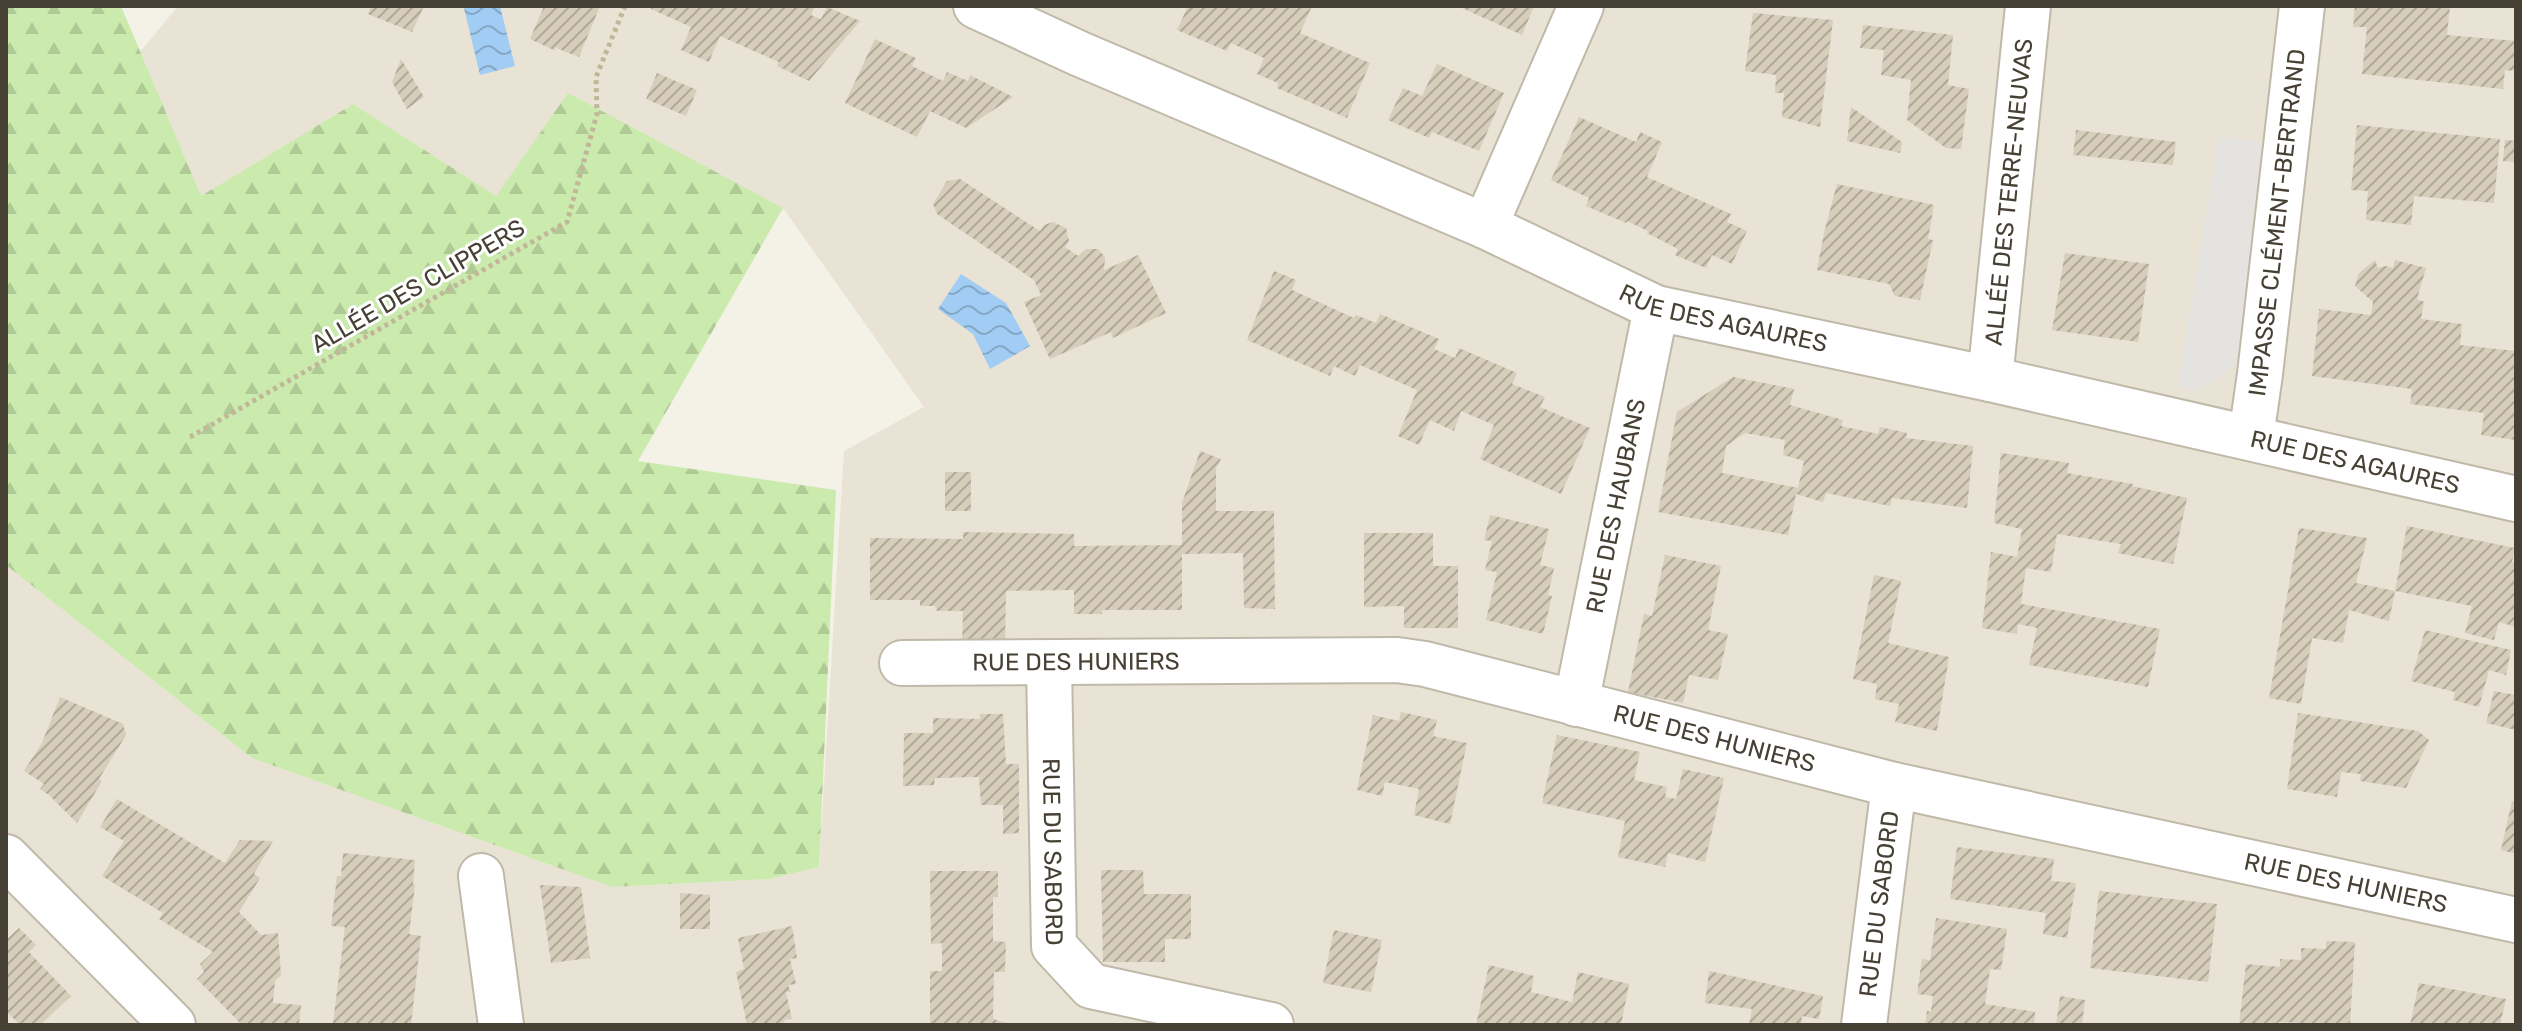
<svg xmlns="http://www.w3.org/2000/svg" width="2522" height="1031" viewBox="0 0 2522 1031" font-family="Rubik,sans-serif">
<defs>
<pattern id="forest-firs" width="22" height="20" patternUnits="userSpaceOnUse" patternTransform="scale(2)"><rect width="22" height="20" fill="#cbeaae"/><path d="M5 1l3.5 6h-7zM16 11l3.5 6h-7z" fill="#b0ca96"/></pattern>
<pattern id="water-waves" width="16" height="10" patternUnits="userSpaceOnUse" patternTransform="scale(2)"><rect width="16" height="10" fill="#a1ccf3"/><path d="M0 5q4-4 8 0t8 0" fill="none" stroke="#85a7c6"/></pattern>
<pattern id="building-hatch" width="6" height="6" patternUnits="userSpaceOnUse" patternTransform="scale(2)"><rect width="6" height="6" fill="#d6cdbb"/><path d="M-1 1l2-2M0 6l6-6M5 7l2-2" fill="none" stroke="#afa899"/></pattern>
</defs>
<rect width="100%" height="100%" fill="#f4f1e7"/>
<path fill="#e8e3d4" d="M178,6H2516V1025H6V565L252,758L612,887L770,879L819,867L844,451L924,407L783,208L568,94L496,196L353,104L201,196L140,52Z"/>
<path fill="url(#forest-firs)" d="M6,6H121L201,196L353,104L496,196L568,93L783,208L638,461L836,490L819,867L770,879L612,887L252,758L6,565Z"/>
<path fill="#e5e3df" d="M2219,136L2265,143L2246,358L2197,392L2178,387Z"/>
<path fill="url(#water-waves)" d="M471,6H500L515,66L480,75L464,8Z
M961,274L1006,303L1030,346L990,369L973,334L938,309Z"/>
<path fill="url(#building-hatch)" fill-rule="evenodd" d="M371,6H424L412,32L368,14Z
M544,6H600L579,57L554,47L556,51L530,39Z
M652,6H809L814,8L811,15L821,19L827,7L860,21L809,81L777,66L779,62L720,36L709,62L681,50L691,27L651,9Z
M1188,6H1312L1300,33L1370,63L1347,118L1277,88L1278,83L1257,74L1264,58L1231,43L1227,51L1177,30Z
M1463,6H1534L1522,35L1462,8Z
M2355,6H2450L2447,35L2516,41V71L2505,70L2503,89L2362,74L2367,27H2353Z
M1753,13L1833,20L1820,127L1782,117L1784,93H1775L1776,75L1745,71Z
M1863,25L1953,35L1948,85L1969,89L1961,149L1946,148L1907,120L1911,80L1881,75L1884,50L1860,48Z
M875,39L916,58L912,66L943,81L947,72L968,81L970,75L1013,97L966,128L930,111L917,137L845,103Z
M401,59L424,97L407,109L392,82Z
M1437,64L1504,93L1479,151L1432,132L1429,138L1388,120L1403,88L1422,96Z
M657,73L697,90L686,116L646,99Z
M1851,107L1902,142L1900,153L1847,141Z
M1579,117L1636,142L1640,132L1662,142L1647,177L1731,214L1727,222L1747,231L1732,264L1712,255L1706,268L1675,255L1678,249L1647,233L1648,231L1627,221L1626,223L1586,206L1589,198L1551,180Z
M2357,125L2500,139L2494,203L2414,196L2411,225L2366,220L2368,191L2351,190Z
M2076,130L2176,142L2173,165L2073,155Z
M2505,140L2516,141V162L2503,161Z
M960,179L1040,231L1044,225L1053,222L1066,228L1069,241L1065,247L1078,256L1086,249H1098L1105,257L1104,270L1138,255L1166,313L1113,338L1111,332L1050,359L1024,302L1041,295L1034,280L937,214L933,204L947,181Z
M1837,184L1934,205L1928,239L1933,240L1920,300L1895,296L1889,284L1817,270L1824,233Z
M2065,253L2149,264L2138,342L2052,330Z
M2375,260L2378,268L2386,266L2393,268L2395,260L2426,268L2417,299L2424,302L2421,319L2462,324L2460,345L2516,351V440L2481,435L2484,413L2410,404L2412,389L2312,376L2319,309L2371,315L2373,302L2355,286L2359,273Z
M1274,271L1296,280L1292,290L1354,318L1356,315L1376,323L1380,314L1439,339L1434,349L1455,358L1459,348L1517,373L1512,384L1545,397L1540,407L1590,428L1561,494L1480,459L1494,425L1461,411L1454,431L1430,420L1419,445L1398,436L1417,390L1360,365L1355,376L1334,366L1330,376L1247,340Z
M1733,377L1794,389L1790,405L1843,420L1841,426L1878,434L1880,427L1907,433L1906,438L1973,446L1967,508L1892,498L1890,506L1826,493L1823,502L1796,494L1788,535L1658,512L1677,412ZM1745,433L1785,440L1783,455L1804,461L1798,488L1722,473L1726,446Z
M1200,451L1221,459L1216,468V511H1274L1275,609L1244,608L1243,553L1182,554V610H1102V614H1074V590L1006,591L1005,647L962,646L963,611H937L935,606H920V600H870V538L963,539V532L1074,534V546L1182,545V503Z
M2001,453L2069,463L2067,473L2133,484L2132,486L2187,498L2173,564L2118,553L2121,544L2057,534L2051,572L2026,568L2021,604L2160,629L2148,687L2029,665L2037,628L2018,624L2017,634L1982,628L1991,552L2017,557L2022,529L1994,523Z
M945,472H971V511H945Z
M1490,515L1549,529L1540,565L1554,568L1548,595L1552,596L1543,634L1486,620L1497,572L1485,570L1492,541L1484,540Z
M2407,526L2515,548L2512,562L2516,563V627L2499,622L2494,640L2465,633L2472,606L2395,591Z
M2299,528L2367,538L2356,583L2395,591L2389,621L2349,610L2343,643L2312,638L2301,704L2269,698Z
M1364,533H1433V566H1458V628H1404V606L1364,607Z
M1665,555L1721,566L1708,630L1728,634L1718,680L1689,675L1683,703L1628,692L1644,614L1652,616Z
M1874,575L1901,581L1888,643L1949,657L1937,731L1895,722L1899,704L1875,699L1877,684L1853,679Z
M2425,630L2511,650L2506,675L2489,670L2479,707L2453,700L2455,692L2411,681Z
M2494,691L2516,695V730L2486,723Z
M60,697L123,724L126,735L99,779L102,781L77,823L49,795L40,789L44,784L24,771L42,743Z
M1401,712L1437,720L1433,736L1467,743L1450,824L1414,815L1419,789L1385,782L1382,796L1357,790L1373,715L1399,721Z
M2298,713L2418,731L2429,740L2406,788L2360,781L2361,774L2341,772L2337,797L2287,789Z
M980,714H1003L1006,764H1019V833L1003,834V805H981L979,777L935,778L934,785L903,786L904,733H933V718L980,719Z
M1557,735L1640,752L1634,780L1667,787L1665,797L1676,799L1683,769L1724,778L1705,862L1668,853L1665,867L1618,857L1625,821L1542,803Z
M117,799L225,863L240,840L273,841L254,874L260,878L239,912L261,935L278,933L281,975L275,981L273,1003L301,1005L299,1025H242L197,979L204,972L200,964L213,952L159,919L163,913L102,876L124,841L100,827Z
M2512,801H2516V854L2501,850Z
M1957,847L2054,859L2051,881L2076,883L2067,938L2043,934L2046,913L1950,899Z
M343,853L415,860L413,884L415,885L409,934L421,936L411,1025L333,1023L345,927L331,926L337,876H341Z
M1101,870H1143L1144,894H1191V939H1165V962H1103Z
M930,871H998V897H993V941L1006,942L1005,972H994L993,1019L1013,1025H930V971H942V943L931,944Z
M540,885L581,887L590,958L551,963Z
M2099,891L2217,904L2208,982L2090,968Z
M680,893L710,895V929H680Z
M1936,918L2007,929L2001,970L1990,969L1985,1004L2035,1012L2034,1025H1925L1927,1011L1931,1012L1933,996L1917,994L1922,959L1930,960Z
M792,926L797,958L790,959L796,984L788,985L791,992H786L792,1019L784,1020L785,1025H747L736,972L744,969L738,938Z
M19,928L36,945L29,952L71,996L40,1025H20L6,1011V940Z
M1334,930L1382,940L1371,992L1323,983Z
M2326,941L2355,942L2350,1025L2278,1022V1025H2239L2246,964L2280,967V959L2301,960V948L2326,949Z
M1489,965L1534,976L1531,992L1572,1002L1578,972L1629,984L1621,1025H1476Z
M1709,971L1823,996L1819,1019L1802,1016L1801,1025H1749L1752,1009L1705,1003Z
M2419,983L2506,999L2500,1025H2410Z
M2060,996L2085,1000L2082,1025H2056Z"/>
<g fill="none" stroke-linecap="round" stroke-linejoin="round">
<defs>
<g id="minor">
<path id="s1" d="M976,6L1080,54L1485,226L1656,308L1990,379L2516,499"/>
<path d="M1485,226L1581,6"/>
<path id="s2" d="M1990,379L2028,6"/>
<path id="s3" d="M2251,437L2260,374L2302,6"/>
<path id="s4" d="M902,663L1397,660L1425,664L1894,785L2516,920"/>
<path id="s5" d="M1049,664L1054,946L1091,986L1271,1025"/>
<path id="s6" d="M1576,704L1656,308"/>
<path d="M6,857L173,1025"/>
<path d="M481,876L501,1025"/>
<path id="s7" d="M1864,1025L1894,785"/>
</g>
</defs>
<use href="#minor" stroke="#c0b9a9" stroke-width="48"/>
<path stroke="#c2b699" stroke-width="5" stroke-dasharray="4 4" stroke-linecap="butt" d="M190,437L567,222L597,114L596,77L625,6"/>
<use href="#minor" stroke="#fff" stroke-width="44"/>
</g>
<g text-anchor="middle" stroke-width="6" stroke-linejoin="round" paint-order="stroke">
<g font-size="24" fill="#474135" stroke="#fff">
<text dy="8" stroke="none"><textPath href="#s2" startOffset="188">ALLÉE DES TERRE-NEUVAS</textPath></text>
<text dy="8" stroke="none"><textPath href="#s3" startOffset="216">IMPASSE CLÉMENT-BERTRAND</textPath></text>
<text transform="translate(418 286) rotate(-30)" y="8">ALLÉE DES CLIPPERS</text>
<text dy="8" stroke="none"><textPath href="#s1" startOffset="812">RUE DES AGAURES</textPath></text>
<text dy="8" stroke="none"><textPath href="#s1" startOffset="1460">RUE DES AGAURES</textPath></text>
<text dy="8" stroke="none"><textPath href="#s6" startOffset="202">RUE DES HAUBANS</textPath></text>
<text dy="8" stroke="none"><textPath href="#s4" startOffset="174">RUE DES HUNIERS</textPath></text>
<text dy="8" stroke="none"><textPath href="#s4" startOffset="822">RUE DES HUNIERS</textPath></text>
<text dy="8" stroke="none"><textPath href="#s5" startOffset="188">RUE DU SABORD</textPath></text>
<text dy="8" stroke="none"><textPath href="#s4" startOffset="1470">RUE DES HUNIERS</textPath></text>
<text dy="8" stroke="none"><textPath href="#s7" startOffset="122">RUE DU SABORD</textPath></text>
</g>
</g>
<rect width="2522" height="1031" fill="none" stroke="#474135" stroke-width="16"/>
</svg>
